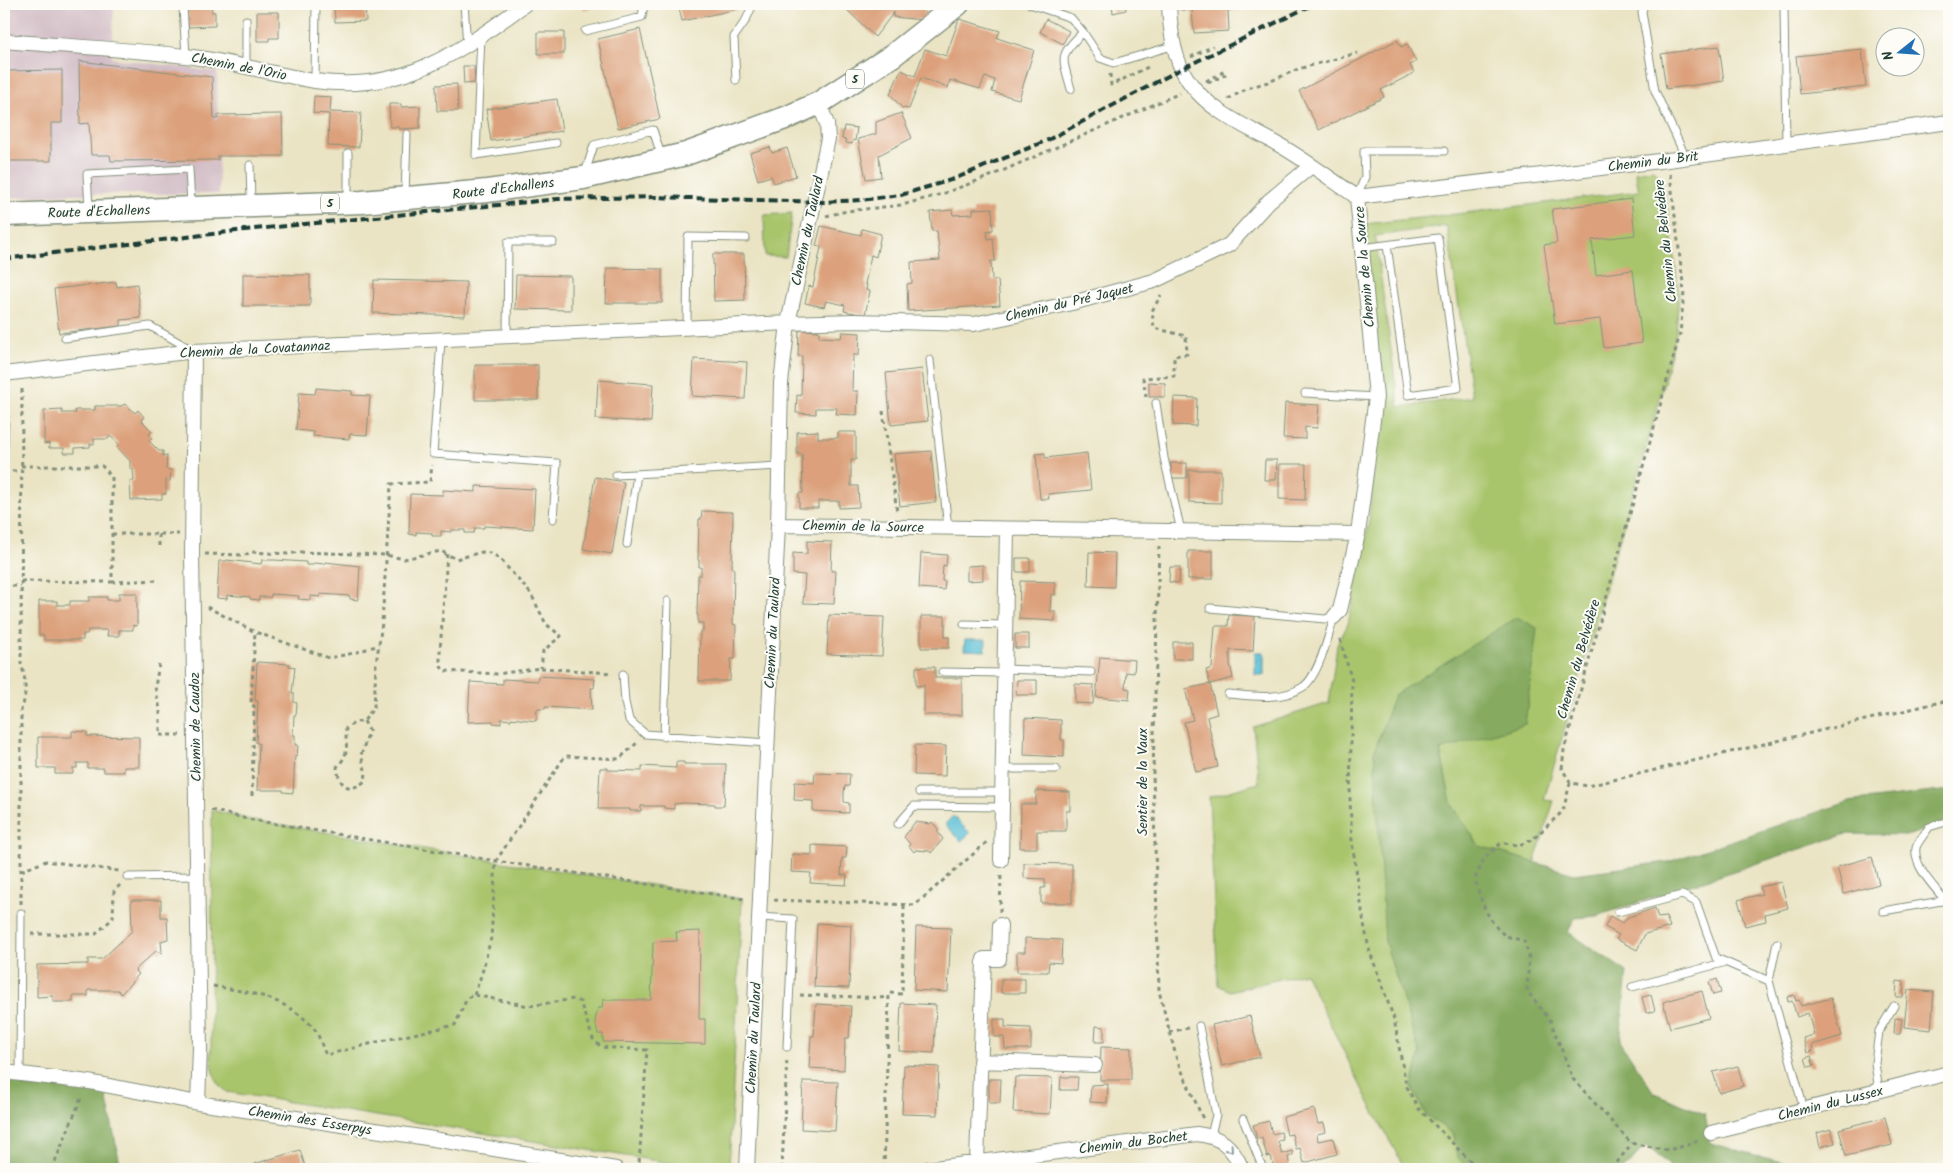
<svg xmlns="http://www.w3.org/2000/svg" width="1953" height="1173" viewBox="0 0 1953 1173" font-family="Kalam,sans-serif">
<rect width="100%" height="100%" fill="#fdfcf7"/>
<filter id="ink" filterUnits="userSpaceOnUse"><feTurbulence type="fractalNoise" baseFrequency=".02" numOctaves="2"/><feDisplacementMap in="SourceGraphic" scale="10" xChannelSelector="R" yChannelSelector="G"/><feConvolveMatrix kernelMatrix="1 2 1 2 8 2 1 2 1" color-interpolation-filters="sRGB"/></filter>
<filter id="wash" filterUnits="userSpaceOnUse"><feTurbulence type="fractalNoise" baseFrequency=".0096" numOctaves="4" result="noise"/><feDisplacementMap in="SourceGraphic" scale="20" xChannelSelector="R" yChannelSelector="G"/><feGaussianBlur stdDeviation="1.12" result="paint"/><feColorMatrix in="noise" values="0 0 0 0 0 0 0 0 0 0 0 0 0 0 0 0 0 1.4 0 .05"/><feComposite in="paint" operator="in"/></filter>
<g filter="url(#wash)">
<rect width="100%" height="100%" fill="#eae4c4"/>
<path fill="#d2bdc6" d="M4,4H114L112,58L217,72L219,194H69L4,198Z"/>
<path fill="#a9c56c" stroke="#648150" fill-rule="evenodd" d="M1653,169L1662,179L1669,216L1679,293L1676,333L1658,406L1544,800L1554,801L1534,863L1479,846L1451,803L1440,749L1525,724L1395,695L1385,941L1420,1054L1412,1087L1426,1115L1454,1134L1457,1157L1469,1169H1405L1367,1099L1305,973L1230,991L1218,985L1209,797L1259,783L1253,727L1329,703L1337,645L1348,624L1369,522L1381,378L1355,225L1465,213L1639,191L1635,172ZM1447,226L1472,397L1399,407L1375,236Z
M792,213L786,257L765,256L764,215Z
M212,810L247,819L496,861L742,899L729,1169H707L227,1092C215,1082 212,1072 211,1056Z"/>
<path fill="#86aa60" stroke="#52744a" d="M1517,617L1537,628L1525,724L1440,750L1451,803L1479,846L1574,874L1668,862L1848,802L1949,790V820L1910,835L1846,834L1597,916L1575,918L1568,932L1627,972L1620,1041L1654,1093L1705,1114L1710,1143L1785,1163L1893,1169H1736L1719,1163L1717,1169H1673L1646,1145L1624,1169H1469L1457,1157L1454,1134L1426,1115L1412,1087L1420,1054L1385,941L1374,752L1394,695Z
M4,1072L104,1085L121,1169H4Z"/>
<path fill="#56bdd4" stroke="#3a7d84" d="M965,640H986L985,651L964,650Z
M1255,652H1264V675H1255Z
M953,816L970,833L961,841L945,824Z"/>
<g id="blocks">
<path fill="#dca17c" d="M187,4H211L212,12H215V26L188,27Z
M334,4H365L366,21L335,22Z
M583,4H603L584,10Z
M678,4H737L738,9L682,21Z
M841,4H925L924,20L893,17L894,12L875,37Z
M1112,4H1125L1126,10L1113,13Z
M1181,4H1247V9L1228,10L1229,31L1194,33L1192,10H1181Z
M257,12H279V38H269V41H257Z
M959,19L1000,31L997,38L1034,50L1019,99L992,92L995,80L985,77L980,89L950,80L948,88L921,78L909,109L902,108L890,94L901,70L915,76L925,49L946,56Z
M1046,19L1069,31L1063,44L1040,32Z
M640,29L660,119L618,128L598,39Z
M538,32H564V54H538Z
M1397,40L1401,47L1407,44L1416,62L1410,65L1414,73L1381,90L1384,97L1319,130L1299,91Z
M1719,46L1724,81L1666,89L1661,54Z
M1862,49L1866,87L1800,94L1796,56Z
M79,61L212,77L214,119H218V115L282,114L283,156H218V160L111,161L110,155H91L89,123L80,124Z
M463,66H474L475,83L464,84Z
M62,70V123H51V161H7L6,71Z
M457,84L458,111H437L436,85Z
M314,96L331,97L330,112L361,113L359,147L328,146L329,114L313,113Z
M557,99L562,131L491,141L486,109Z
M389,104H401V107L420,106V128L399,129V127H390Z
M901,113L912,138L879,155L881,177L866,179L858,139L876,134V122Z
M844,126L857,128L855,141L853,140L852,144L846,143V140L842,139Z
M770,147L772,153L787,148L796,176L774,183L771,176L758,180L750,153Z
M1631,199L1635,235L1592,240L1596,275L1633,270L1642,343L1604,348L1600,319L1555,324L1544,245L1557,243L1552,209Z
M992,208L993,230L987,231L988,239L993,238L995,261H991L992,280H998L1000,305L908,311L907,284L912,283L911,262L940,260L937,231H932L930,212L952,210L953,215L973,214V209Z
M821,226L861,235L862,229L881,234L876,257L871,255L865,284H867L866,290L870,291L865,315L844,311L845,305L826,301L824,307L805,303L809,286L813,287L821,247L816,246Z
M713,254H744L745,300L714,301Z
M607,268L662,269V303H606Z
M243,274L310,275V306H243Z
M516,275L571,276V310L515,309Z
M374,280L466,282L465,316L373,313Z
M116,282L117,287L137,284L141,318L121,320V326L59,333L54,289Z
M799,330L819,331V337L841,338L842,332L860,333L859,355H853L852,391H858L857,415L836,414L837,408H816V414L796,413L797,395L801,396L802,356H798Z
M694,359L747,362L745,399L692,396Z
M475,365H538V400H475Z
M922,369L928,421L891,425L886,373Z
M598,380L653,384L651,422L596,419Z
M1149,382L1165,383V397H1149Z
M316,388L352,391V395L370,396L367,435L350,434L349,439L313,436L314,432L296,430L299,393L315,394Z
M1174,397L1197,398L1196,426L1173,425Z
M1285,403L1319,405L1317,428L1305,427V439L1283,438Z
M125,404L135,413L138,410L144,417L141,420L152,431L149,434L152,437L149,441L159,451H163V456L167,455L166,469L171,470L170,481L166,480V494H162V499L131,500L130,481H134L133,469H130V461L117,447L119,444L110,436L108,439H94V444H90V447L75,448V453H64V448H49V443L44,444V411L62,410V413H76L75,410H95V406H121Z
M4,415H9L8,448L4,449Z
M818,431V438H838V432H856V460H851V486H858L859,507L839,508V501H818V508H799V493H803L802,454H797V432Z
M931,451L936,502L900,506L894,454Z
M1045,453V458L1087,453L1091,490L1048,494L1049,499H1040L1036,454Z
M1265,460H1277L1276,480H1264Z
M1171,463H1187V478H1171Z
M1279,464H1306L1305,500L1279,499Z
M1189,470H1221V503L1189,502Z
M595,477L624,482L612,554L583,549Z
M476,486L535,489L533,529L484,526V528H475L474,533H465V530H451V532L441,531V536H432V533L416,532V535L409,534L410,494L443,495V490L476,492Z
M702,511L733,512L732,568H734L733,624L736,625L735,659H731L730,681H699L700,631H703V623H698V615H697L698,575H701V567H699V560H698L699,519H701Z
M807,541L832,542L831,571H836L834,604L803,603L805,575L793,574V553L807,554Z
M1188,551H1213V579H1188Z
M1089,552L1115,553L1114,587L1088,586Z
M921,553L947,555L946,566L943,565L942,581H945L944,590L919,588Z
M1016,558H1030V572H1016Z
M227,560L261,564L262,560H274L306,562V565H313L314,563L325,564V562L360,566L358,600L350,599V596L320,594V597L311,596V600L298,599L299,596L271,594V597H259V600L250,599V597L227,595V599L217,598L219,561H227Z
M983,565V580L967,581V566Z
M1170,567H1180L1179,583L1169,582Z
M1020,581L1055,582V595L1051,594L1050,611H1055V621L1019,619Z
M119,593H137V626L133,625V630H119V636H107L108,630H88L87,634H83V640H44V635H39V601H57V605H70V601H89V597H107V600H119Z
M4,601H8L7,633H4Z
M829,615L884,617L882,656L827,654Z
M1229,615L1255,616L1253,651L1230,650V664L1233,678L1210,684L1217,714L1207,717L1218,767L1196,772L1184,722L1193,720L1185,689L1210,684L1206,670L1212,668L1215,626H1228Z
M921,616H945V637H949V648H921Z
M1015,634H1029V648H1015Z
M1173,642H1192V659H1173Z
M1100,657L1135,660L1134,673L1126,672L1125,688L1130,689L1129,700L1096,697Z
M257,662L290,664L289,666L295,667L292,693H294V702L297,703L296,715H294L293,735H295V745H298L297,756H295L293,793L283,792V790H257L259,743H256L258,701H255Z
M916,667H935V678H962V715H924V685L916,686Z
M538,676L595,679L594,688H591L592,710L545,707V709H537L536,721L511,718V720L501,719V724L493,723V721L468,722L470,682L503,684V679L538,681Z
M1017,680H1037V695H1016Z
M1075,684L1094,685L1093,704L1075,703Z
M1025,718L1061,720V740H1064V757L1024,755Z
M72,731L87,732V736L139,737V767H124V772H104V768H88V763H77V768H73V774H55V768H38V737H72Z
M915,745L946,746L945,776L914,775Z
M676,762H684V764H726L724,806H715V804L683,803L674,804V809L664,808V806H641V811H630V809H598L600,768H608V770L642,771V766L676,768Z
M815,773L850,774L849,786H845L844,793V802L849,803V813L813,811V801L794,800L795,782L814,783Z
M1036,791L1070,792V811H1066V831H1037V848H1020L1021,804H1036Z
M915,822L930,824L932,822L939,830L937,831L943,839L931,853L929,851L916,850L914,852L909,846L910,844L904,837Z
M812,845L847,847L846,858H842L841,875H847L846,885L810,883L811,873L791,872L792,854L812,855Z
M1949,855V872L1944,857Z
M1872,857L1879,884L1844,894L1837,867Z
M1024,863L1072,864V903H1041V888H1045V879L1024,878Z
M1781,882L1788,908L1765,914L1766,921L1745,926L1738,900L1762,894L1760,887Z
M131,900H161V917H167L168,939L161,941L162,953L156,951L135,970L139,974L121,994L118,990H88V996H73V1002H53V996L37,997V965L88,964V959H102L132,931Z
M1655,908L1658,918L1666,917L1670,927L1645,934L1637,950L1616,939L1619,935L1605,927L1610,916L1623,923L1628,917Z
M817,923L851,925L849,988L814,987Z
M916,927L951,928L948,992L914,990Z
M700,931L699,1019H705V1044L603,1042V1034H598L595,1021L598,1008H602L603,1000H651L653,942L677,941L676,932Z
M1025,938L1062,940L1061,963L1049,962L1048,972H1017V952H1025Z
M1001,979H1025V993H1001Z
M1717,979L1721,993L1713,995L1709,982Z
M1897,981L1904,982L1903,997H1896Z
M1908,990L1934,992L1931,1030L1904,1027Z
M1702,991L1709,1018L1670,1028L1663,1002Z
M1651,995L1655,1011L1646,1013L1642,997Z
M1794,995L1796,1001L1799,1000L1801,1006L1831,998L1842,1036L1812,1045L1813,1051L1807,1053L1803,1038L1814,1035L1808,1013L1797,1017L1792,1001L1788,1002L1787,997Z
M901,1003L936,1005L934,1053L899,1051Z
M816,1004L851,1006L849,1038H845L844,1070L809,1068L811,1036H814Z
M1250,1016L1260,1057L1222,1066L1212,1025Z
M1895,1018L1902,1019L1900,1034H1894Z
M994,1019H1005V1027L1031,1028V1049H1005L1004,1037H994Z
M1096,1026L1104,1027V1042H1095Z
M1101,1047L1131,1048V1080H1100Z
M1811,1056L1814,1066L1808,1067L1805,1058Z
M904,1065L939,1067L937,1115L902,1114Z
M1738,1066L1743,1086L1719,1093L1713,1072Z
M1015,1077L1052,1078L1050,1114L1013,1112Z
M1061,1077H1078L1077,1090H1060Z
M989,1079H1001L1000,1103H989Z
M803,1081L838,1082L835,1131L801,1129Z
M1108,1084L1107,1103L1090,1102L1091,1085Z
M1949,1108V1121H1948L1946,1109Z
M1314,1109L1318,1124L1324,1123L1326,1132L1317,1134L1318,1141L1333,1138L1337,1154L1304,1163L1300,1148L1296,1149L1292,1134L1287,1135L1283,1117Z
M1885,1117L1892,1145L1846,1156L1839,1129Z
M1269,1121L1272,1134L1281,1132L1283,1140L1278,1141L1282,1154L1292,1151L1293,1155L1288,1157L1290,1168L1274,1169L1271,1156L1267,1157L1262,1138L1257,1139L1253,1125Z
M1831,1129L1835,1143L1820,1147L1817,1133Z
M300,1150L306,1169H256L254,1164Z"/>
</g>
</g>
<g filter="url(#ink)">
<use href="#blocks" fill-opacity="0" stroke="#84907c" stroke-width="1"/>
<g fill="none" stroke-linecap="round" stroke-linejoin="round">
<defs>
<path id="lane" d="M464,4L467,45
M1030,4L1071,18L1083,32L1100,58L1114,63L1172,46
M1644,4L1642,12L1655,91L1686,158
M1785,4L1784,6L1786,144
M183,7L186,56
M246,20V67
M585,31L642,17L644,4
M481,36L476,155L556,143
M736,80L734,37L746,20L753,4
M315,81L316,4
M1071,89C1062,56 1058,57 1083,32
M348,153V200
M250,165L251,203
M585,173L594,145L653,130L662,158
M405,196L407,134
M1357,196L1365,177L1364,151H1444
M89,208L87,174L189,169L191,204
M1362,248L1438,238L1458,388L1408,395L1387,245
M687,328L688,237L746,238
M507,337L508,242H553
M65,338L150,326L192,350
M441,340L433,454L557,463L553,519
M930,360L948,528
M1305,393L1376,397
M1156,403L1164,458L1181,531
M616,475L779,466
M627,544L637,474
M1210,608L1325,619L1334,617C1329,635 1318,677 1303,687C1281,701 1252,696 1228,694
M964,624L1005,625
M1004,669L1091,672
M942,672L1004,673
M623,674L625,702L629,720L645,734L767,743
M664,737L668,601
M1002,769H1056
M919,792H1001
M898,824L914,806L1001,807
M127,877L198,876
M1945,900C1935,888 1913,866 1916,848C1917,842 1926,833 1929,827L1949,821
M1883,911L1947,900
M1618,912L1682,895L1696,902L1716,958L1769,981L1804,1110
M758,917L793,919L787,1047
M1769,981L1777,943
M1632,987L1726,962
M1199,1026L1216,1115L1211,1135
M20,1075L21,913
M1879,1091L1875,1063L1879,1031L1894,1006
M1243,1119L1263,1169"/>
<path id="street" d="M1169,4C1171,53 1180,86 1224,114C1242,126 1262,135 1281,146C1307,161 1332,180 1357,197
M4,41C64,46 125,49 185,56C229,61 272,74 315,81C402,94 460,52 525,4
M1357,197L1668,160L1949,122
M194,351L192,554L200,1048L198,1103
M4,374L194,351L788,323L854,321L974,324L1072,303L1154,281L1229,245L1269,201L1311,166
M778,525L1358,534
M1334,617L1340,610L1358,534L1376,397L1357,197
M1001,860L1007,529
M980,1061L1095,1065
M4,1072L89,1082L198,1103L427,1138L616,1169
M1711,1133L1949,1073
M977,1162L984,959H999L1000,925
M747,1169L778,525L781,383L788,323L828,139L827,124L819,103
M927,1169L1197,1134C1222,1137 1232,1146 1242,1169"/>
<path id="primary" d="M4,215L362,202L487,191L583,178L686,154L788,117L819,103L892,56L958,4"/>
</defs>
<use href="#lane" stroke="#84907c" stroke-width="9"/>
<use href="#street" stroke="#84907c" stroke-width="16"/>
<use href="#primary" stroke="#84907c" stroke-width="25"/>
<path stroke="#84907c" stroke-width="3" stroke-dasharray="4 4" stroke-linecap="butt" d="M1191,57L1213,46
M1110,74L1111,85L1148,67
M1206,81L1225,71
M1208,83L1227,74
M1228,99L1248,88L1271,81L1298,69L1358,53
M1670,174L1684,292L1680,334L1564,750L1562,769L1571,783L1588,786L1949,700
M826,216L847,211L902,205L942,194L993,175L1180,93
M1146,397L1143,378L1174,376V356L1187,354L1186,336L1154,328L1152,311L1161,295
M883,411L897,512
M4,471H21
M112,534H179
M159,534V547
M1159,546L1153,772L1159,991L1177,1060L1203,1119
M205,554L245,555L251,552L288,554L299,552L386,555L404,559L441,551L456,559L482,552L491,553L500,559L531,594L546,624L561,636L543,651L541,668
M447,554L440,651V665L444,671L497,674L541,668L611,673
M21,581L112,582V477L102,466H21
M112,582L159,580
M4,586H21
M207,607L255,632L329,658L354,653L379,645
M1340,639L1352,681L1350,800L1352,842L1364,924L1369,949L1394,1019L1406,1085L1418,1108L1478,1169
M159,664L155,687L160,709V735H180
M364,721L369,731L361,755L366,773L365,781C349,794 339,786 337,767C351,752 345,746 346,728L356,722L364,721L374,707L376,664L382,623L391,484L430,482L432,465
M1570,783L1563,811L1532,840L1519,845L1501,843L1484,859L1475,879C1479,896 1489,925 1505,935C1510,938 1518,939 1524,941L1529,955L1527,991L1550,1020L1573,1079L1631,1143L1668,1150L1692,1144L1698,1140
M252,796L254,706L251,705L255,632
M211,810L247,819L496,861L745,899
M21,871L46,861L119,871
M774,900L915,905L987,842
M21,904V710C27,697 26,677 21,664L22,386
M1000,912L1001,874
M4,913H11
M31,934H96L113,918L114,891L120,885
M213,986C252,993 283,996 313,1027C319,1034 322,1047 326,1055L381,1041L455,1025L467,998L474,995L529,1006L574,999L580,1002L593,1039L601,1047L647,1050L639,1163
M474,995L482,973L491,938L496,861L565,756L619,759L638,742
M800,995L889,998
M1169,1032L1188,1028
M884,1168L889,993L902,994L904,905
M52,1169L82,1096
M782,1169L787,1057
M1612,1169L1632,1143"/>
<use href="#lane" stroke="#fff" stroke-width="7"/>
<use href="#street" stroke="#fff" stroke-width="14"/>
<use href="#primary" stroke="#fff" stroke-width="22"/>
<path stroke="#1f3d34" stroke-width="4" stroke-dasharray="8 4" stroke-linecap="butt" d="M4,259L245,230L558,199L655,197L824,202L861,200L901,195L954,179L1048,140L1181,69L1314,4"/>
</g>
<defs><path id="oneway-chevron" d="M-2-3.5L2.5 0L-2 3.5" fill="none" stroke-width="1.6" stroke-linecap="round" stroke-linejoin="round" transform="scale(1.25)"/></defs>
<use stroke="#8f9e9a" href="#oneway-chevron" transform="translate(1230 1149) rotate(48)"/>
</g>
<g text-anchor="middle" stroke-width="4" stroke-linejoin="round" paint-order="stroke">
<g fill="#fdfcf7" stroke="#62766e" stroke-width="1">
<rect x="846" y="69.5" width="18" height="19" rx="4"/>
<rect x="321" y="193.5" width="18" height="19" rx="4"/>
</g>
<g font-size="12" font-weight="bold" fill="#1f3d34">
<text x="855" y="83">5</text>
<text x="330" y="207">5</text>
</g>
<g font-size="14" fill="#1f3d34" stroke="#fdfcf7">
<text transform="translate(239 66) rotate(11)" y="5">Chemin de l'Orio</text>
<text transform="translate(1653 161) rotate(-7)" y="5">Chemin du Brit</text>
<text transform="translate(503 188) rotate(-7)" y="5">Route d'Echallens</text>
<text transform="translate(99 211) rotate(-2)" y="5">Route d'Echallens</text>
<text transform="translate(807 231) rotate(-78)" y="5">Chemin du Taulard</text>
<text transform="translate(1665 241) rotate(-96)" y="5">Chemin du Belvédère</text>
<text transform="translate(1364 267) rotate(-95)" y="5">Chemin de la Source</text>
<text transform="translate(1069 302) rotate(-13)" y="5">Chemin du Pré Jaquet</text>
<text transform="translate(255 349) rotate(-3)" y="5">Chemin de la Covatannaz</text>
<text transform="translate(863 526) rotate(1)" y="5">Chemin de la Source</text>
<text transform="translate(772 633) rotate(-87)" y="5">Chemin du Taulard</text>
<text transform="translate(1578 659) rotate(-74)" y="5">Chemin du Belvédère</text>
<text transform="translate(195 727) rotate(-91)" y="5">Chemin de Caudoz</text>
<text transform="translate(1142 782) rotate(-90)" y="5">Sentier de la Vaux</text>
<text transform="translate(753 1038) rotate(-87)" y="5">Chemin du Taulard</text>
<text transform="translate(1830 1103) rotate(-14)" y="5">Chemin du Lussex</text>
<text transform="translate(310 1120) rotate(9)" y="5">Chemin des Esserpys</text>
<text transform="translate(1133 1142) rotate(-7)" y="5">Chemin du Bochet</text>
</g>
</g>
<rect width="1953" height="1173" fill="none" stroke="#fdfcf7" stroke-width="20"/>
<g transform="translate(1900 52) rotate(253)"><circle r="24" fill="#fdfcf7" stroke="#a4b0a9"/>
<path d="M0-4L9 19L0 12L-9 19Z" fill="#1f6fb2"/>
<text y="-8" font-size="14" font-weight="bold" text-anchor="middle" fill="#1f3d34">N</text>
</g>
</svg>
